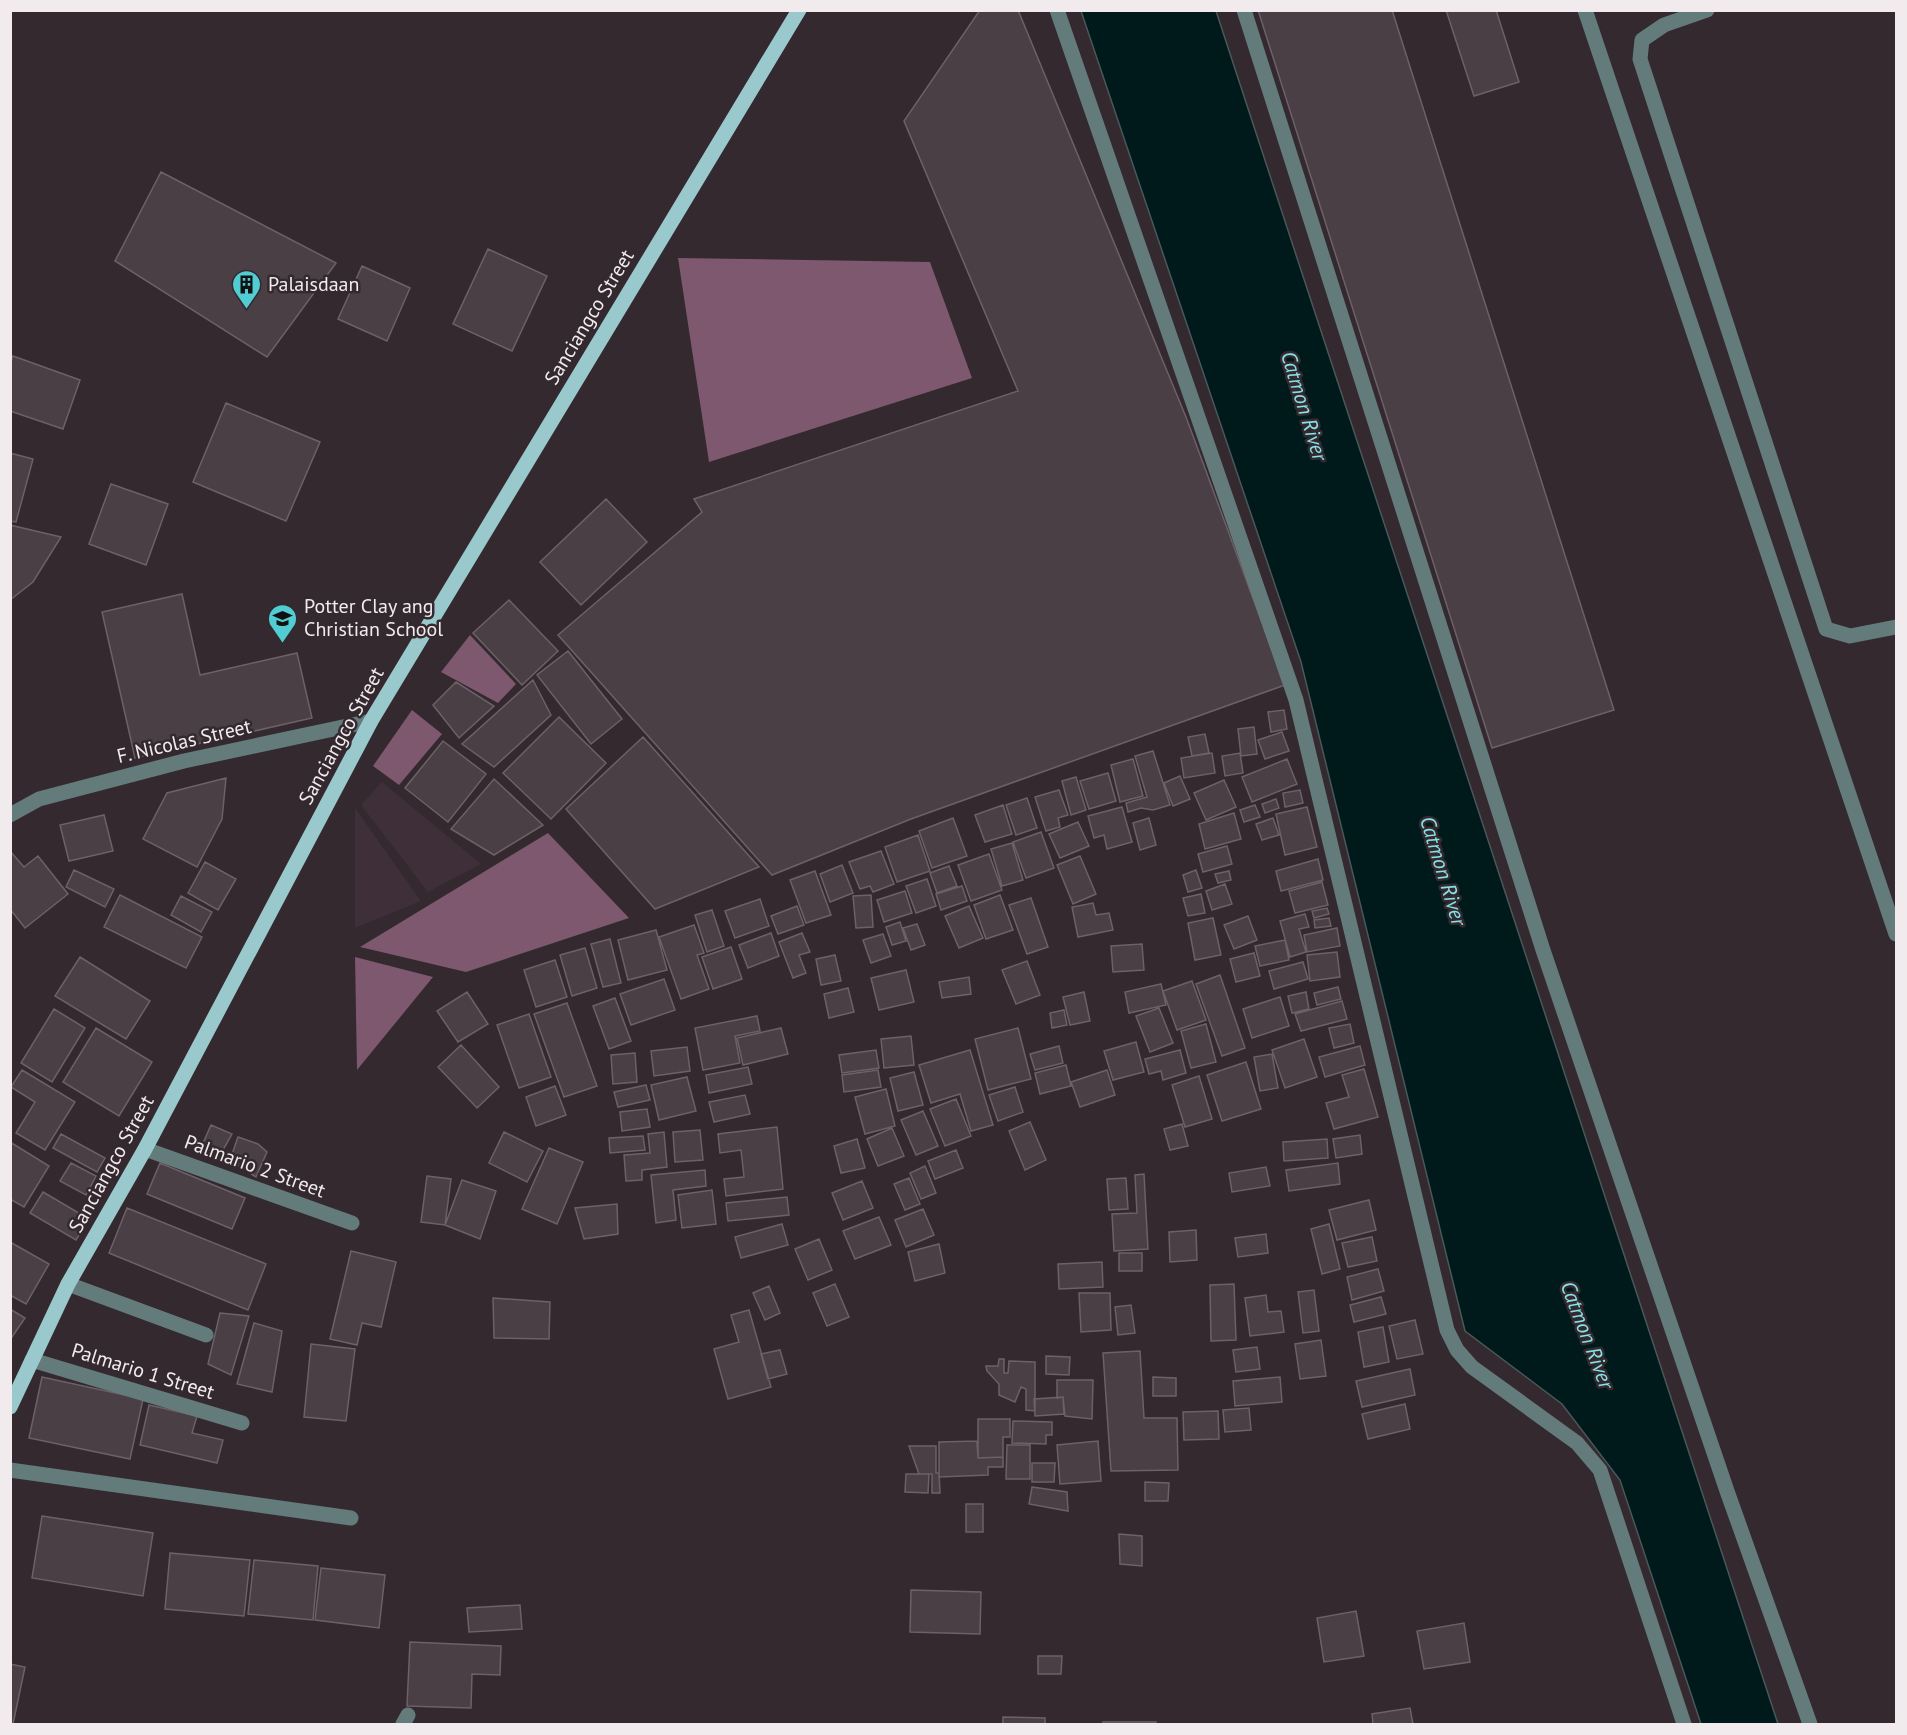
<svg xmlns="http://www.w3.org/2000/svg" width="1907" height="1735" viewBox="0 0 1907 1735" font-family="'PT Sans',sans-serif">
<rect width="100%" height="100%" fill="#33292e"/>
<path fill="#3f2f38" d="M382,782L481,864L428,892L361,805Z
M355,808L421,901L355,928Z"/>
<path fill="#7e586e" d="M678,258L930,262L972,378L709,462Z
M470,635L516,684L498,703L441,672Z
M412,710L442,734L399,785L373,766Z
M548,833L629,918L466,972L360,947Z
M355,957L433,977L357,1070Z"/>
<path fill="#00191a" stroke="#49585a" stroke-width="1.5" d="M1081,11H1216L1778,1724H1701L1620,1480L1562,1404L1465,1331L1301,662Z"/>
<path fill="#4a3f45" stroke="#6d6167" stroke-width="1.5" d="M980,10H1018L1186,417L1285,685L911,819L772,875L558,635L702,512L694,499L1018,391L904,121Z
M1258,10H1392L1614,710L1492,748Z
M1446,10H1496L1519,82L1474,96Z
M161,172L336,263L267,357L115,261Z
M488,249L547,276L512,351L453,324Z
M362,266L410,288L387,341L338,319Z
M13,356L80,380L63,429L10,411V364Z
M226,403L320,442L286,521L193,482Z
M10,453L33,459L16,522L10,521Z
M111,484L168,504L146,565L89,544Z
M606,499L647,542L581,605L540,562Z
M10,525L61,537L33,582L10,600Z
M182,594L200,675L297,653L312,718L135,758L102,612Z
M509,600L558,651L522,685L473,633Z
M568,651L622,719L591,744L537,675Z
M533,680L551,715L494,767L462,744Z
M456,682L494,706L459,738L433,705Z
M1284,710L1287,729L1271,732L1268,712Z
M559,717L606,763L551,819L503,773Z
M1254,727L1257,754L1241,756L1238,729Z
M1282,732L1289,751L1265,759L1258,740Z
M1205,734L1209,753L1192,756L1188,737Z
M643,737L759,867L655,909L566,809Z
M443,741L486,774L448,822L405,788Z
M1153,751L1170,805L1153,810L1141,808L1128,812L1126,803L1147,797L1135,756Z
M1212,753L1215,773L1184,778L1181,758Z
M1240,753L1243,773L1225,776L1222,756Z
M1133,759L1143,796L1120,802L1111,765Z
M1287,759L1297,784L1252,802L1242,777Z
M1108,773L1116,801L1089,809L1080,781Z
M1180,776L1190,799L1173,806L1164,783Z
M1076,777L1086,810L1071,815L1062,781Z
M226,778L222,819L197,867L143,839L167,793Z
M494,779L543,825L494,855L451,829Z
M1224,780L1236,807L1206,820L1194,793Z
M1059,790L1068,815L1058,818L1060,827L1046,831L1035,797Z
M1300,790L1303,803L1285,807L1283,793Z
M1027,798L1037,828L1016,835L1006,805Z
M1276,799L1279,808L1265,813L1262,804Z
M1003,805L1012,834L985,842L975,815Z
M1255,805L1260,817L1244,822L1240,810Z
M1122,807L1132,842L1107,849L1104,835L1094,838L1088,816Z
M1307,807L1317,847L1285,855L1276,814Z
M1234,813L1241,839L1205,849L1199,824Z
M104,815L113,851L69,861L60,825Z
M953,818L967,856L932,868L919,831Z
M1149,818L1156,845L1140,850L1133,823Z
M1273,818L1279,835L1262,840L1256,824Z
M1078,822L1089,846L1060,858L1049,834Z
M1041,832L1054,868L1026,878L1013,842Z
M918,835L930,871L897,882L885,847Z
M1012,843L1023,880L1002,886L991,849Z
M1227,846L1232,864L1203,872L1198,854Z
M10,851L24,867L38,856L68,894L25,928L10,909Z
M881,851L894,884L873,892L870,886L860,889L849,862Z
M989,854L1002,890L971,901L958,865Z
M1080,856L1096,894L1073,904L1057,865Z
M1318,859L1323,880L1281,891L1276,871Z
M205,862L236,879L218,910L188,893Z
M842,865L853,893L830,902L820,874Z
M949,866L957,886L937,893L930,873Z
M74,870L114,889L105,907L66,887Z
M1196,870L1202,888L1188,892L1183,875Z
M815,871L831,915L806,923L790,880Z
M1229,871L1231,880L1218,883L1215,874Z
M927,879L936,906L916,913L906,886Z
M1322,882L1328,905L1295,913L1289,891Z
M1225,884L1232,904L1212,910L1206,891Z
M962,886L967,901L941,910L936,894Z
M905,891L912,913L884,922L877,900Z
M1201,894L1205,913L1188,916L1183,898Z
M120,895L202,937L186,968L104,927Z
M871,895L873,927L856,928L853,896Z
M1000,895L1013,930L986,939L974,905Z
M181,896L212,912L201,932L171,915Z
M1031,898L1048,947L1027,954L1009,905Z
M760,899L769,926L735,938L725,911Z
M1093,903L1096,915L1109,913L1113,930L1078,937L1072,907Z
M797,906L804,925L778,934L771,916Z
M969,906L983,938L959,948L945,916Z
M1327,908L1329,914L1314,918L1312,911Z
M712,910L724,946L707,952L695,915Z
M1305,914L1309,927L1299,929L1306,952L1290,957L1280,921Z
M1248,916L1257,940L1234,949L1224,925Z
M1213,918L1221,955L1195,960L1188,923Z
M1329,918L1331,926L1315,928L1314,920Z
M900,922L906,941L892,945L886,927Z
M917,924L925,945L911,950L903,928Z
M694,925L704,953L697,955L709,989L681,999L659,937Z
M1337,928L1340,946L1307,952L1304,935Z
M656,930L667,970L628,980L618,940Z
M771,933L779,956L748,968L739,945Z
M802,933L810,952L799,955L806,973L793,978L779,942Z
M883,934L891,956L871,963L863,940Z
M610,939L621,983L603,987L591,944Z
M1285,940L1289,960L1260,966L1255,946Z
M1142,944L1144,970L1113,972L1111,946Z
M731,947L742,979L713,989L702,957Z
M585,948L597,988L572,996L560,955Z
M1337,952L1340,977L1310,981L1307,955Z
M1254,953L1260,976L1236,982L1230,959Z
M835,955L841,981L821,985L816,959Z
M80,957L150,1001L126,1039L55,996Z
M555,960L567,997L536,1007L524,970Z
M1027,961L1040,995L1016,1004L1002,970Z
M1303,962L1308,979L1274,989L1269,971Z
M906,970L914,1002L879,1010L871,978Z
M1220,975L1245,1048L1222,1056L1196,984Z
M969,977L971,994L942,998L939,982Z
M664,979L675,1010L631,1025L620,994Z
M1192,981L1206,1020L1177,1030L1163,991Z
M1161,984L1166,1005L1129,1013L1125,992Z
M1338,987L1341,999L1317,1005L1314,993Z
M848,988L854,1012L829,1018L824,994Z
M467,992L488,1024L458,1042L437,1011Z
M1084,992L1090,1021L1070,1025L1063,997Z
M1306,992L1309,1009L1292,1013L1288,996Z
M1280,997L1289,1026L1252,1038L1243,1009Z
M615,998L631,1041L609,1049L593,1006Z
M1342,1001L1347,1019L1301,1031L1295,1014Z
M567,1003L597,1086L564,1097L534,1014Z
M1159,1008L1173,1043L1150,1052L1136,1016Z
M54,1009L85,1028L52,1082L21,1063Z
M1064,1010L1067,1025L1052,1028L1050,1013Z
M529,1014L551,1077L519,1088L497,1025Z
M757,1016L760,1031L735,1036L740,1063L703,1070L695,1028Z
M1206,1024L1216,1062L1191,1068L1181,1031Z
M1350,1024L1354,1043L1334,1048L1329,1028Z
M96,1028L152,1062L119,1116L63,1082Z
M781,1028L788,1054L743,1065L737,1038Z
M1018,1028L1031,1079L988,1090L975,1039Z
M911,1036L914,1065L884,1068L881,1039Z
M1304,1039L1317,1077L1285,1088L1272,1050Z
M1136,1042L1144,1072L1113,1080L1104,1051Z
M461,1045L499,1087L477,1108L438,1067Z
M1059,1046L1063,1063L1035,1070L1030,1054Z
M1360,1046L1365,1065L1325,1077L1319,1057Z
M687,1047L690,1071L654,1076L651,1051Z
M876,1050L879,1068L842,1073L839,1055Z
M970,1050L993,1125L971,1131L960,1094L931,1103L919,1065Z
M1180,1050L1186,1073L1163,1080L1161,1071L1149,1074L1145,1059Z
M635,1053L637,1082L613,1084L611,1055Z
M1272,1054L1278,1088L1260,1091L1254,1057Z
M1246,1062L1261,1109L1222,1121L1207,1075Z
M1066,1065L1071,1086L1040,1094L1035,1073Z
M748,1067L752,1084L709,1093L706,1075Z
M1364,1069L1378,1117L1334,1129L1326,1103L1349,1097L1342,1075Z
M22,1070L75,1102L45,1150L16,1133L35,1102L11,1087Z
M878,1070L881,1087L844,1092L842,1075Z
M1107,1070L1115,1095L1080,1107L1071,1082Z
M914,1072L923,1105L898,1111L890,1078Z
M1199,1076L1212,1119L1185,1127L1172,1085Z
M687,1077L696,1111L659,1120L651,1085Z
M646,1085L650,1100L618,1107L614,1092Z
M555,1086L566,1115L536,1126L526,1097Z
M1015,1087L1023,1112L998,1121L989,1095Z
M886,1089L895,1126L865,1134L855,1097Z
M745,1095L750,1114L714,1122L709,1102Z
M956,1099L971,1136L945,1146L930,1109Z
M647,1109L650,1127L622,1131L620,1112Z
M923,1111L938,1146L916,1155L901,1120Z
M1030,1122L1046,1160L1025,1170L1009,1131Z
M1182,1124L1188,1146L1170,1150L1164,1129Z
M211,1125L232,1134L219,1157L200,1150Z
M777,1127L783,1189L726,1196L724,1179L744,1177L741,1150L720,1153L718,1134Z
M892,1128L904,1156L878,1166L867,1139Z
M700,1130L703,1160L675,1162L673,1132Z
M504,1132L543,1151L527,1182L489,1163Z
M664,1132L667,1167L642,1170V1180L626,1181L624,1155L650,1153L648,1134Z
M61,1134L105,1158L97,1172L53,1148Z
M1360,1135L1362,1154L1336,1158L1333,1139Z
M643,1136L645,1150L610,1153L609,1138Z
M238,1137L258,1144L267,1152L256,1177L230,1160Z
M857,1139L865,1168L841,1173L834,1146Z
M1327,1139L1328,1158L1284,1161L1283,1142Z
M10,1142L49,1166L24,1207L10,1199Z
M549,1148L583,1162L557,1224L522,1209Z
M956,1150L963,1168L935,1179L928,1161Z
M71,1163L96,1176L86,1195L60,1181Z
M160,1163L245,1198L232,1229L147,1194Z
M1338,1163L1340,1184L1289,1191L1286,1170Z
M925,1166L936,1193L921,1199L910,1173Z
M1266,1167L1270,1186L1232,1192L1229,1173Z
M705,1170L706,1186L673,1190L676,1220L656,1223L651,1175Z
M1144,1174L1148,1249L1114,1251L1112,1214L1137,1213L1135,1175Z
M427,1176L451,1179L445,1225L421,1222Z
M909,1178L920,1204L905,1210L894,1184Z
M1126,1178L1128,1209L1109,1210L1107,1179Z
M462,1180L496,1191L480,1239L445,1225Z
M862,1181L873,1208L843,1220L832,1193Z
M712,1190L716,1224L682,1228L678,1195Z
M43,1192L89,1219L76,1240L30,1213Z
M787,1197L789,1215L728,1221L726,1203Z
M1369,1200L1376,1230L1337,1240L1329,1210Z
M617,1204L618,1234L584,1239L575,1208Z
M127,1208L266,1264L248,1310L109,1253Z
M923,1209L934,1235L906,1247L895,1220Z
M879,1217L891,1245L855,1259L843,1231Z
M782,1224L788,1245L741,1258L735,1237Z
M1329,1224L1340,1269L1322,1274L1311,1229Z
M1196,1230L1197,1260L1170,1262L1169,1232Z
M1266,1234L1268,1253L1238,1257L1235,1238Z
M1372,1237L1377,1261L1348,1267L1342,1243Z
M819,1239L832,1270L808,1280L795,1249Z
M10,1242L49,1264L26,1304L10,1295Z
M939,1244L945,1273L915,1281L908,1252Z
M351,1251L396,1262L381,1327L362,1323L357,1345L330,1339Z
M1119,1253H1142V1271H1119Z
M1102,1262L1103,1287L1059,1289L1058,1264Z
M1378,1269L1384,1291L1352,1300L1347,1277Z
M835,1284L849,1317L827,1326L813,1293Z
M1234,1284L1236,1340L1211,1341L1210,1285Z
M769,1286L780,1313L765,1320L753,1293Z
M1314,1290L1319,1331L1303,1333L1298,1292Z
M1079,1293H1110L1111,1330L1081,1332Z
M1266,1295L1268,1312L1281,1311L1284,1332L1250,1336L1245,1298Z
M1381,1297L1386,1314L1354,1322L1350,1305Z
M493,1298L550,1302L549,1339L494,1338Z
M1131,1305L1135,1333L1118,1335L1115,1307Z
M10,1309L25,1318L10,1340Z
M749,1310L771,1387L728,1399L714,1349L739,1342L731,1315Z
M220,1313L249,1316L231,1375L208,1364Z
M1415,1320L1423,1354L1397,1359L1389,1326Z
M254,1323L282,1331L272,1392L237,1384Z
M1383,1327L1389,1362L1364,1367L1358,1332Z
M1321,1340L1326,1376L1300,1379L1295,1344Z
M311,1344L355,1349L346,1421L304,1417Z
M1257,1347L1260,1369L1236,1372L1233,1350Z
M780,1350L787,1374L768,1379L761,1354Z
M1140,1351L1144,1418H1177L1178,1470L1111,1471L1103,1353Z
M1046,1356L1070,1357L1069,1375L1046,1374Z
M999,1359H1004V1373H1008L1009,1361L1035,1362V1411L1026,1410V1389L1021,1387L1015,1402L999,1395V1384L987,1371L986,1366H998Z
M1410,1369L1415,1395L1362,1407L1356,1381Z
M42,1377L143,1399L130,1459L29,1438Z
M1153,1377L1176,1378V1396H1153Z
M1280,1377L1282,1402L1235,1406L1233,1381Z
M1057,1380H1093L1092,1419L1065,1416L1063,1397L1057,1398Z
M1063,1397L1064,1414L1035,1416L1034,1399Z
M1405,1404L1410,1429L1368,1439L1362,1414Z
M149,1405L197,1416L192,1433L223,1440L217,1463L140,1445Z
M1249,1408L1251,1430L1225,1432L1223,1410Z
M1218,1411L1219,1439L1184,1440L1183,1412Z
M978,1419H1010V1437H1003V1457L978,1458Z
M1013,1421L1052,1422V1435H1046V1444L1012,1443Z
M977,1441L978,1458L1003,1457V1467H988V1475L939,1477V1442Z
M1098,1441L1101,1481L1060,1484L1057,1445Z
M1007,1445H1030V1479H1006Z
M909,1446H936V1473H939L940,1493H932V1474H919Z
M1032,1463H1055L1054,1482H1032Z
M906,1474H929L928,1493L905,1492Z
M1145,1482L1169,1483L1168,1501H1145Z
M1032,1487L1067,1492L1068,1511L1029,1504Z
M966,1504H983V1532H966Z
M42,1516L153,1533L143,1596L32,1578Z
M1119,1534L1142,1536V1566L1120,1564Z
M170,1553L250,1560L244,1616L165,1609Z
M254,1560L318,1566L313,1620L248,1614Z
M321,1568L385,1575L379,1628L315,1620Z
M911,1590L981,1592L980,1634L910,1632Z
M520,1605L522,1629L469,1632L467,1608Z
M1356,1611L1364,1656L1324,1662L1317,1618Z
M1464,1623L1470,1662L1424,1669L1417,1631Z
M410,1642L501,1646L500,1675L472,1674L471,1708L407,1706Z
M1038,1656H1062L1061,1674H1038Z
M10,1664L25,1667L13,1724H10Z
M1410,1708L1413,1724H1373L1372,1714Z
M1003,1717L1045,1718V1724H1003Z
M1103,1722H1156V1724H1103Z"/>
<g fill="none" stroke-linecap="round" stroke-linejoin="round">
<path stroke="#647b7c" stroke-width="15" d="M1057,10L1296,700L1447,1330L1457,1350L1472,1367L1577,1443L1600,1470L1684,1724
M1244,10L1543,950L1727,1491L1810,1724
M1585,10L1896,934
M1707,10L1664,25L1642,40L1640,59L1826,629L1850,636L1896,627
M10,815L39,799L184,761L371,721
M145,1149L352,1223
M68,1284L206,1335
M32,1360L242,1423
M10,1470L351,1518
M403,1724L408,1715"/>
<path stroke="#99c9cc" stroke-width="15" d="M10,1407L68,1284L145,1149L371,721L799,10"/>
</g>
<defs>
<symbol id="building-pin" viewBox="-11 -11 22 30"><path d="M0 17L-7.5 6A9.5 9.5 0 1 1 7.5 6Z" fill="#51ccd3" stroke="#33292e"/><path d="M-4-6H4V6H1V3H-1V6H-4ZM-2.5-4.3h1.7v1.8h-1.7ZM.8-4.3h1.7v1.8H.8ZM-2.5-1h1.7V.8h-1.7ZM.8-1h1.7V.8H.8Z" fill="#111"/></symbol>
<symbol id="school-pin" viewBox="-11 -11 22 30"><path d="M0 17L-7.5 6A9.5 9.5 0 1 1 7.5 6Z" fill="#51ccd3" stroke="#33292e"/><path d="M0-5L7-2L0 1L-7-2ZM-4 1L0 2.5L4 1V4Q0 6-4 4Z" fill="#111"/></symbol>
</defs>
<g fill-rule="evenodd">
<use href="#building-pin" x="230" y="268" width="33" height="45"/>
<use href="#school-pin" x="266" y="602" width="33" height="45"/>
</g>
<g text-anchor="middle" stroke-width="5" stroke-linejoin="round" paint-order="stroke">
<g font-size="20" fill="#f2ebee" stroke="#33292e" text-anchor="start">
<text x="268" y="291">Palaisdaan</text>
<text x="304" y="613">Potter Clay ang<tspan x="304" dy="23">Christian School</tspan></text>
</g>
<g font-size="20" fill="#f2ebee" stroke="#33292e">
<text transform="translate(589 317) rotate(-59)" y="7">Sanciangco Street</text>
<text transform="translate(341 736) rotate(-61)" y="7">Sanciangco Street</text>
<text transform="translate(184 741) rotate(-13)" y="7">F. Nicolas Street</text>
<text transform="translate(111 1164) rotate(-61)" y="7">Sanciangco Street</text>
<text transform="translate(255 1166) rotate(20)" y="7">Palmario 2 Street</text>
<text transform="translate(143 1371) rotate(17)" y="7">Palmario 1 Street</text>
</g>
<g font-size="21" font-style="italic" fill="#84e2e8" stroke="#33292e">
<text transform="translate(1304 406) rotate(73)" y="7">Catmon River</text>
<text transform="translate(1443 871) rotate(73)" y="7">Catmon River</text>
<text transform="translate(1587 1335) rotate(69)" y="7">Catmon River</text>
</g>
</g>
<rect width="1907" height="1735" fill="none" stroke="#f2ebee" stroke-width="24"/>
</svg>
